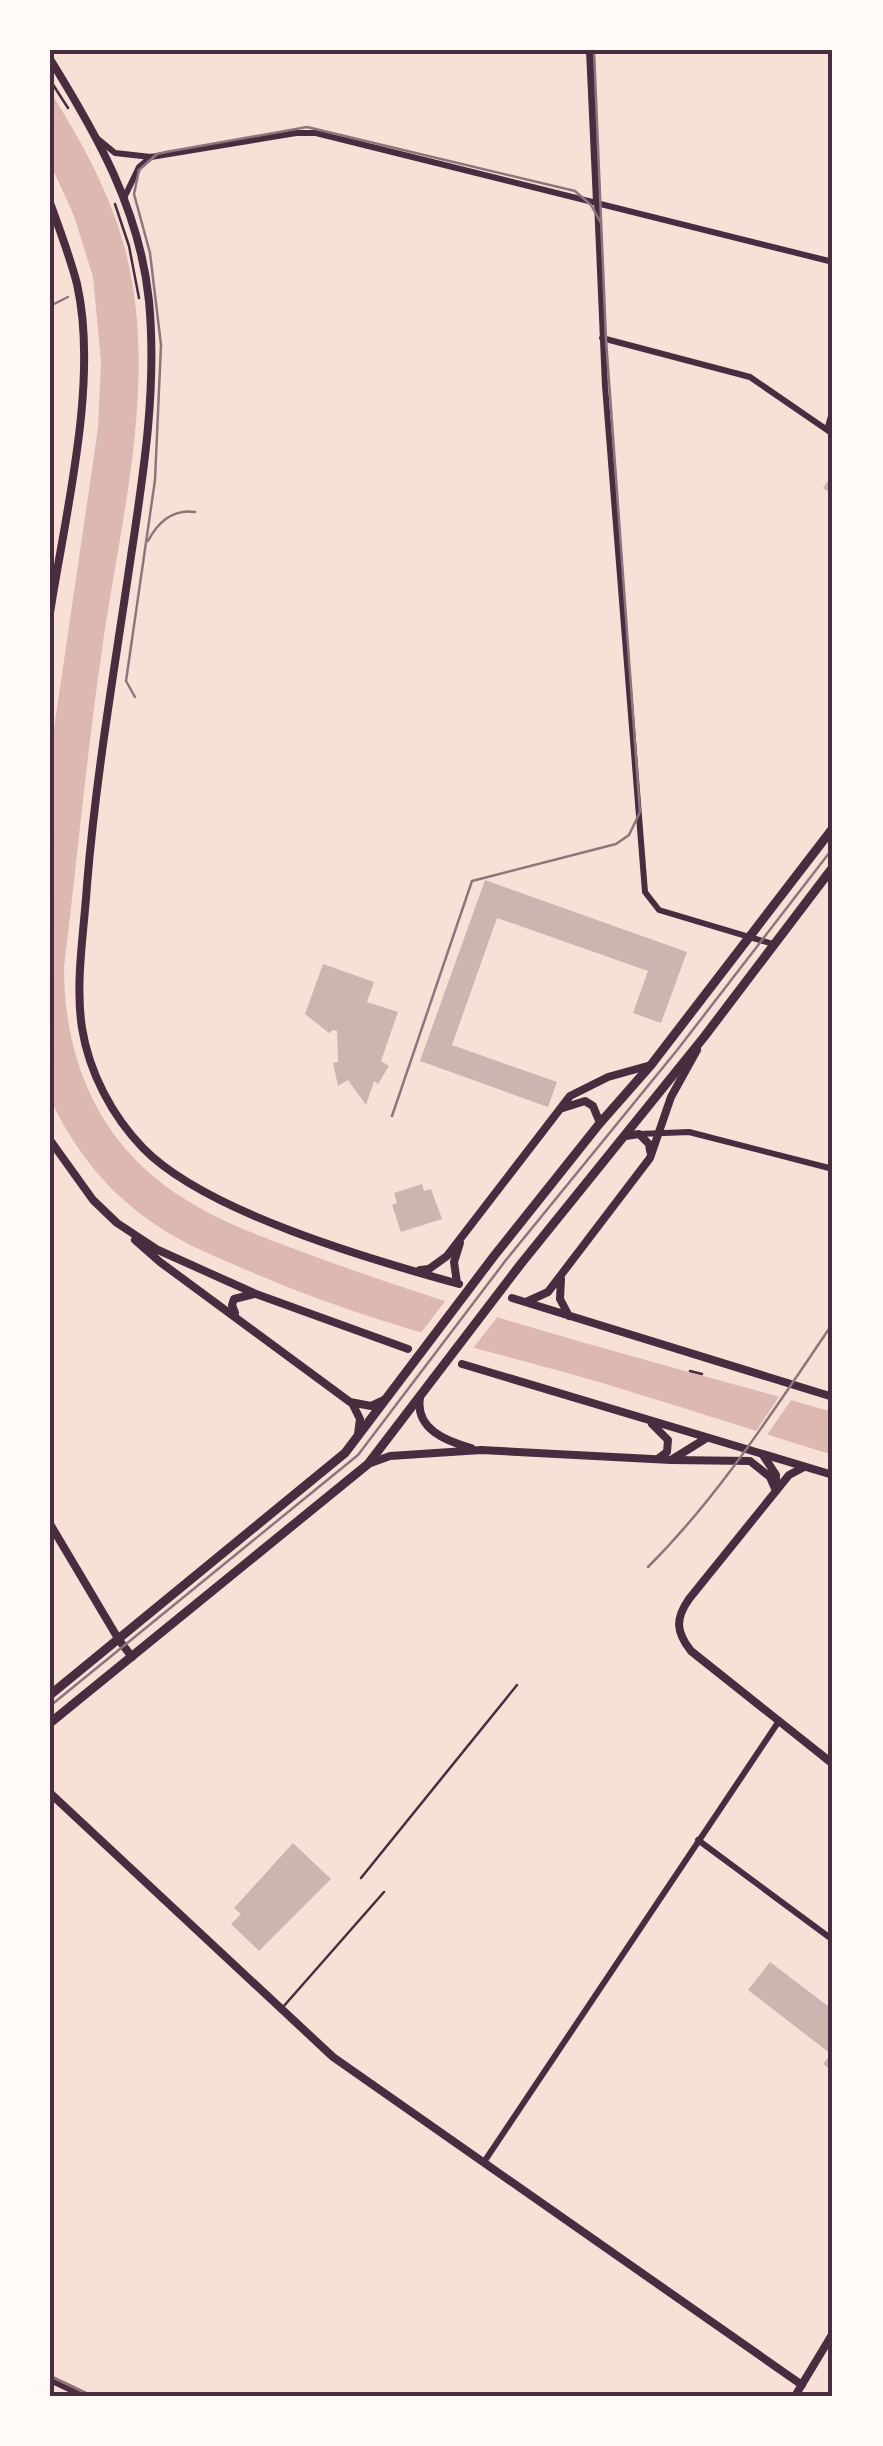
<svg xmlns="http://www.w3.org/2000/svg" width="883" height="2446" viewBox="0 0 883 2446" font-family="'Fira Sans',sans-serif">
<rect width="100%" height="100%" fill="#f7e1d7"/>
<path fill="#dcb8b0" d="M50,91C81,141 110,192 125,249C160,383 119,523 101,657C86,760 77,863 64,967C64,1047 90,1123 153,1176C202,1218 270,1240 330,1262C494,1322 665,1364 833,1412V1455C738,1426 644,1394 549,1368C447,1341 348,1314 251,1272C219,1258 185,1245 156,1225C107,1192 74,1150 50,1098V756L98,428L101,362L93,277L74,216L50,163Z"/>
<path fill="#f7e1d7" d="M449,1296L502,1311L470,1352L417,1338Z
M782,1392L794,1396L764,1439L753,1436Z"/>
<path fill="#ccb4b1" d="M833,473V495L823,488Z
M485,880L687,952L661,1023L633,1013L648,971L497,918L452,1045L557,1082L548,1107L420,1061Z
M323,964L374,982L367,1002L398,1012L381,1061L389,1066L378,1084L374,1081L366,1105L348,1080L338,1086L333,1063L338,1062L337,1031L333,1030L329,1033L305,1014Z
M422,1184L424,1191L431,1189L442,1219L401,1232L392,1205L397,1203L394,1193Z
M293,1843L331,1879L259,1951L231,1924L241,1914L234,1908Z
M770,1962L833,2010V2072L823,2064L831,2054L748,1990Z"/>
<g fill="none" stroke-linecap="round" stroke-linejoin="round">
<path stroke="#4a2c40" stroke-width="2.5" d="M50,80L68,108
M115,204L129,246L139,298
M690,1371L702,1374"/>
<path stroke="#4a2c40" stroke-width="2.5" d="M361,1878L517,1685
M283,2007L384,1892"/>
<path stroke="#4a2c40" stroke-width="6" d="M98,139L115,153L151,157L296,133H316L833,262
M125,196L139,167L151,157
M597,202L605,386L645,892L659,910L773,944
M602,338L750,377L833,434
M827,430L833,409
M639,1134L689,1132L833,1169
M698,1840L833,1940
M484,2162L779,1721"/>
<path stroke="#4a2c40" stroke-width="8" d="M590,50L597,202
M763,1455L776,1475V1487
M671,1460L750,1461L770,1477L776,1491
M804,1467L789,1475L689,1599C675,1619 676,1632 691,1651L833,1764
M50,1524L119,1640L132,1657
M50,1793L333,2057L802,2385
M795,2396L833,2333"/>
<path stroke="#4a2c40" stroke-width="8" d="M50,59C97,135 140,210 149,301C157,387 144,471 131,556C115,666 96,775 87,885C84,932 75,982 82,1028C89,1072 112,1116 143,1148C205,1212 372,1260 459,1284
M50,203C60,230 70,257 77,284C99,381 65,515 50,613
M563,1108L585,1101L593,1106L600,1123
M626,1136L639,1134L649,1144L650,1151
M50,1140L93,1200L117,1223L158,1250L256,1294L408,1349
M135,1240L160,1262L350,1402L371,1406L384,1400
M420,1270L429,1269L447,1256L570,1096L608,1077L651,1065
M561,1279L560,1299L569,1316
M457,1283L454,1262L460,1243
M512,1298L833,1397
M526,1302L548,1292L650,1158L671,1097L697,1050
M235,1313L232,1305L234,1299L254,1294
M462,1364L833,1475
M420,1398C415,1429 446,1441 471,1448
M353,1405L360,1419L358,1434
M652,1424L668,1440L667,1452L659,1458
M368,1464L390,1456L481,1450L671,1460L705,1439
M50,2379L86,2396"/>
<path stroke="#4a2c40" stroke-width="9" d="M50,1695L345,1453L494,1256L600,1123L651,1065L833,828
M50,1723L368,1464L520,1265L704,1037L833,867"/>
<path stroke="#8f747c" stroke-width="2.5" d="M148,541C158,522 173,509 195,512
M135,697L126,681L155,480L161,345L150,253L134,194L139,170L157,154L166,152L307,127L575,191L591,205L601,223
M392,1116L472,881L616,844L629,835L640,812L606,339L594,50
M50,1706L358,1455L506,1260L678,1049L833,848
M50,2376L92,2396"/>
<path stroke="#8f747c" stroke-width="2.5" d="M50,306L68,297
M648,1567C721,1494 775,1408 833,1323"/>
</g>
<rect width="883" height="2446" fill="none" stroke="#fffaf5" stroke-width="105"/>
<rect x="52" y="52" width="778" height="2342" fill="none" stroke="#4a2c40" stroke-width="4"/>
</svg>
